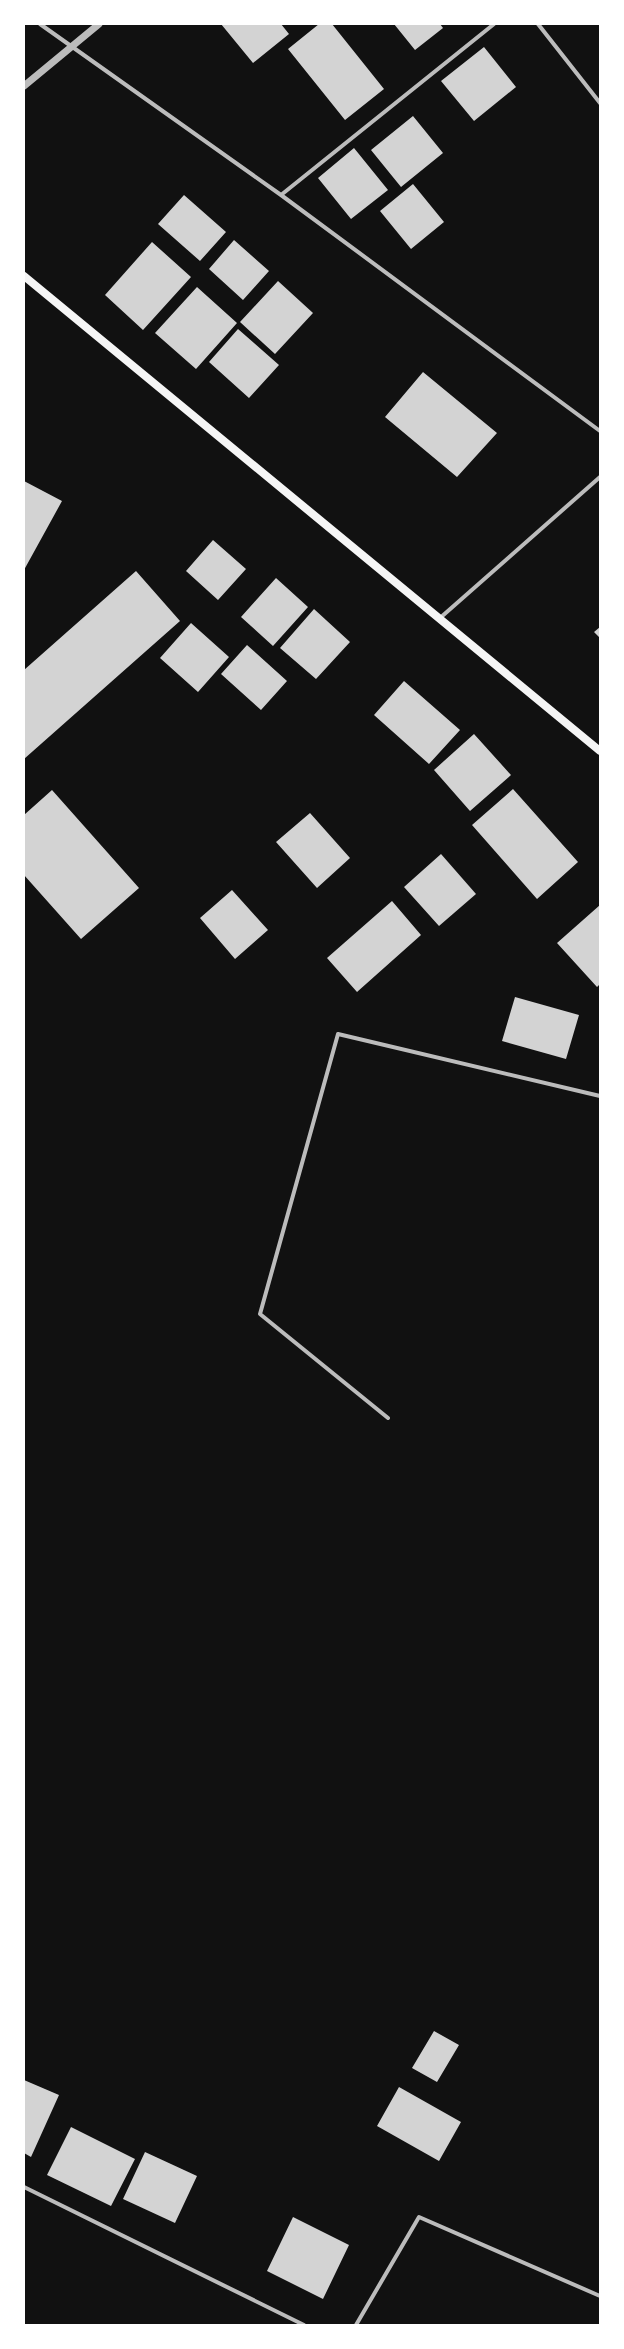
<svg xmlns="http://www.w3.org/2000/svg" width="624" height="2349" viewBox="0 0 624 2349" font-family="Manrope,sans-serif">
<rect width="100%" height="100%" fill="#111"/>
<path fill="#d3d3d3" d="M221,24H281L289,34L253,63Z
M319,24H332L384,89L345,120L288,49Z
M394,24H440L443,28L415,50Z
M484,47L516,87L474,121L441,81Z
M413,116L443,153L401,187L371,150Z
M354,148L388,190L351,219L318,178Z
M413,184L444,222L411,249L380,211Z
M184,195L226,232L200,261L158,224Z
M234,240L269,271L243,300L209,269Z
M152,242L191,277L143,330L105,295Z
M278,281L313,313L275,354L240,322Z
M197,287L237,323L196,369L155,333Z
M238,329L279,365L249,398L209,362Z
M423,372L497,433L457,477L385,417Z
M24,481L62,501L24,570Z
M213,540L246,569L218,600L186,571Z
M136,571L180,621L24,759V670Z
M276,578L308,607L273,646L241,617Z
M314,609L350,642L316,679L280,648Z
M191,623L229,657L198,692L160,658Z
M600,627V638L594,632Z
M247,645L287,681L261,710L221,674Z
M404,681L460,730L429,764L374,715Z
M474,734L511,775L470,811L434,770Z
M513,789L578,862L537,899L472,825Z
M52,790L139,888L81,939L24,875V815Z
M310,813L350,858L317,888L276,842Z
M441,854L476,894L439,926L404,887Z
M232,890L268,930L235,959L200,918Z
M392,901L421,935L357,992L327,958Z
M600,905V984L597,987L557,943Z
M515,997L579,1015L566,1059L502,1041Z
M434,2031L459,2045L437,2082L412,2068Z
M24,2080L59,2095L31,2157L24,2153Z
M399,2087L461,2122L439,2161L377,2126Z
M71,2127L135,2159L111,2206L47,2175Z
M145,2152L197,2176L175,2223L123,2199Z
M293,2217L349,2245L323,2299L267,2271Z"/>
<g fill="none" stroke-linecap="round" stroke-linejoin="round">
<path stroke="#bcbcbc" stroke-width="4" d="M40,24L281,195L600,431
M538,24L600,103
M281,195L494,24
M440,618L600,477
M388,1418L260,1314L338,1034L600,1096
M24,2187L304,2325
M356,2325L419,2217L600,2296"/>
<path stroke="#bcbcbc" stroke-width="7" d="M24,86L99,24"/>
<path stroke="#f5f5f5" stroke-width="8" d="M24,276L600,751"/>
</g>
<rect width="624" height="2349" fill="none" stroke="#ffffff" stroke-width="50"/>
</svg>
